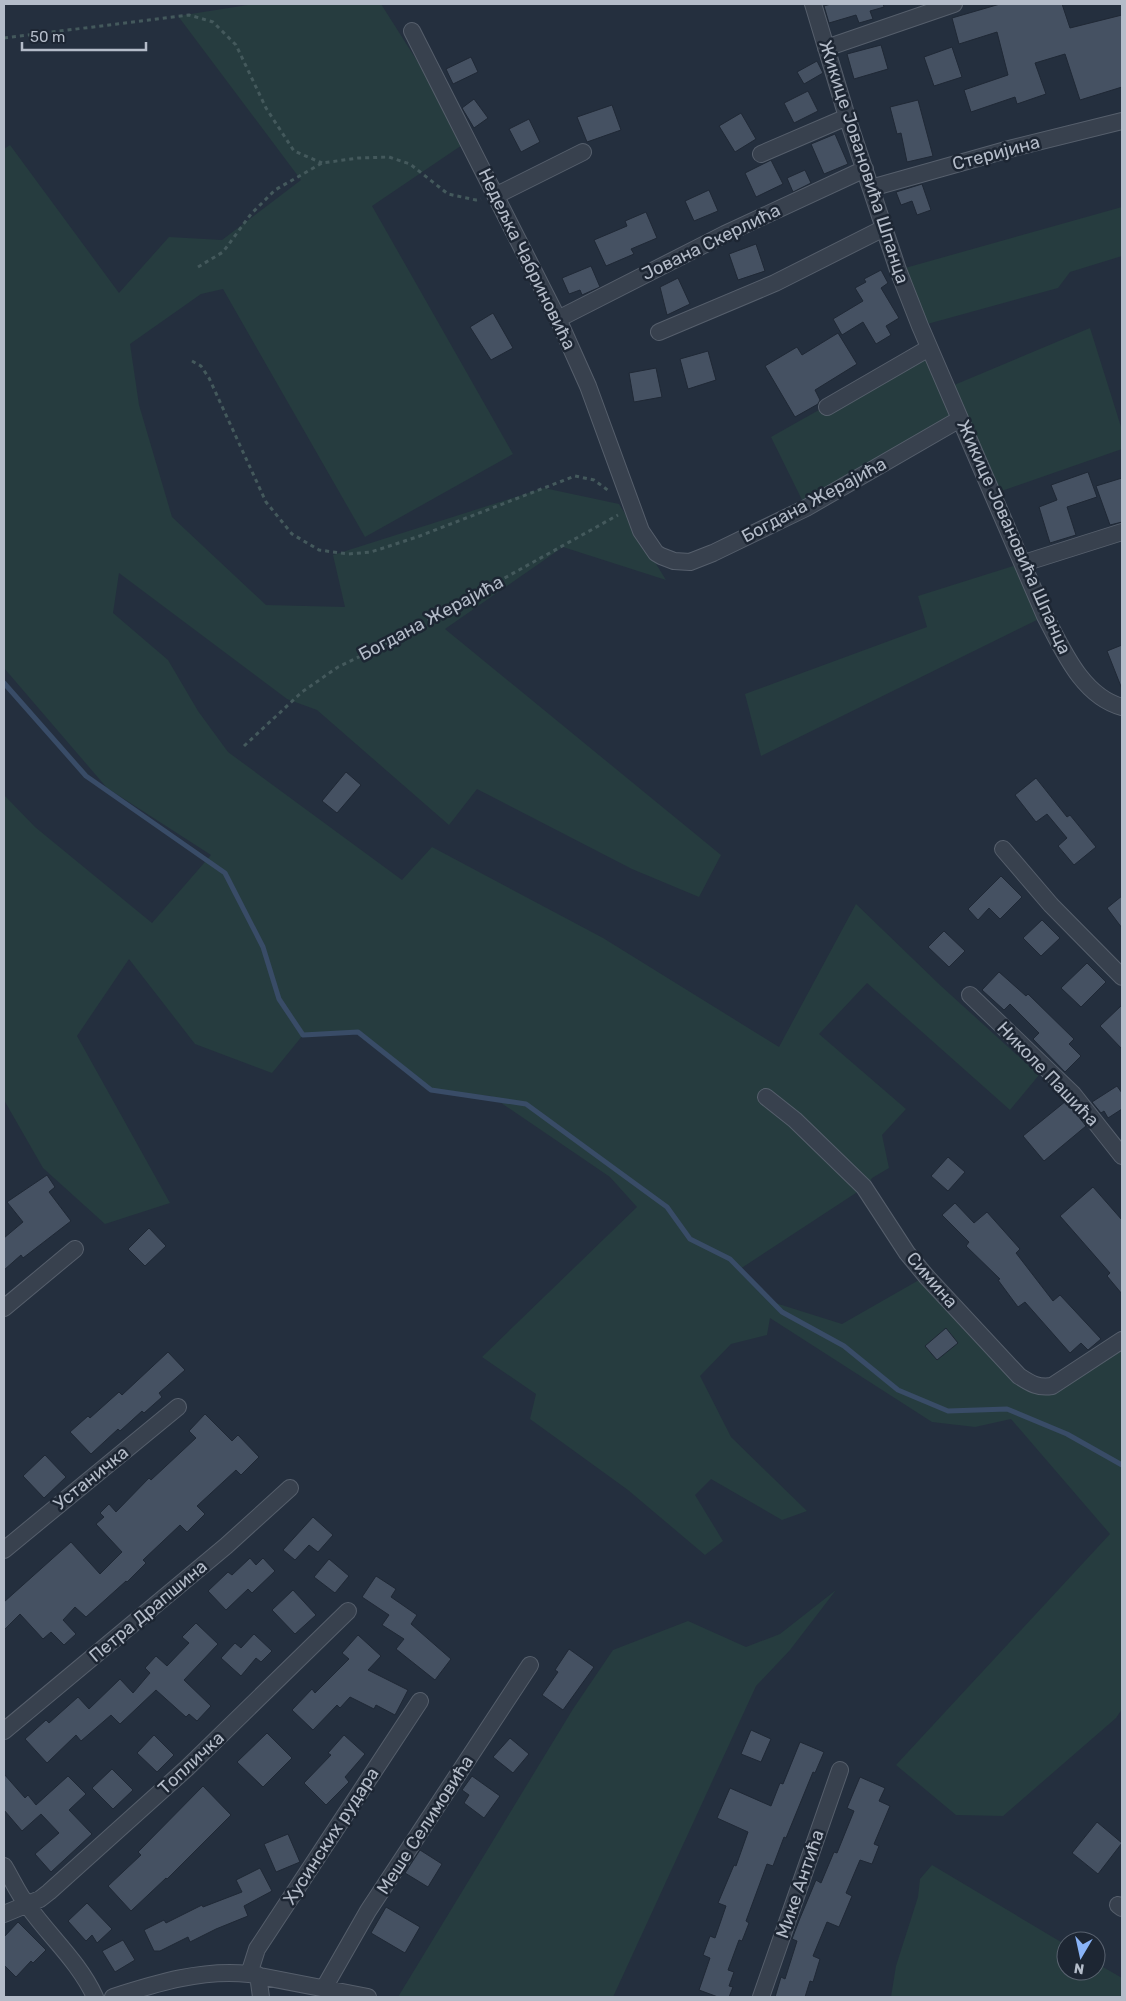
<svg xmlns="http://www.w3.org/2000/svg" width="1126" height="2001" viewBox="0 0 1126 2001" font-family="Rubik,sans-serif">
<rect width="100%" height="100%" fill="#242f3e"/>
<path fill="#263c3f" d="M254,4H381L468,141L372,206L513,454L365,537L223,289L201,294L130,344L139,405L172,517L266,605L345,607L333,555L544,488L619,504L666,580L563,547L445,629L721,855L699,897L632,869L477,789L449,825L317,710L287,699L119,573L113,613L168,660L198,711L228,752L402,880L432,847L603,938L779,1047L856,904L941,986L1039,1075L1010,1110L867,983L819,1034L906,1109L882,1135L889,1168L872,1178L868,1185L740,1269L772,1302L842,1324L926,1276L1032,1385L1065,1378L1122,1339V1709L1116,1718L1003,1816L956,1815L896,1765L1110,1534L1011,1419L975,1427L932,1422L770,1318L767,1335L731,1344L700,1376L731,1437L807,1511L782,1520L711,1479L695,1495L723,1541L705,1555L628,1490L530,1419L536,1394L482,1357L637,1207L610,1177L491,1096L431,1090L358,1032L303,1035L272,1073L195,1044L129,959L77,1036L170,1203L105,1224L43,1168L4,1100V795L35,827L152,923L211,855L107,788L4,668V149L10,145L119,293L169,237L222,240L301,180L178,16Z
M1122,207V256L1070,272L1058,288L920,326L898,270Z
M1090,328L1122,430V449L993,494L960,419L806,508L771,437L929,348L947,388Z
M1023,563L1045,616L761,756L745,694L927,627L918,596Z
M836,1590L790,1650L756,1686L613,1997H398L573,1709L613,1650L688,1621L746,1647L780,1634Z
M932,1865L1066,1945V1971H1096V1963L1122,1978V1997H891L896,1966L918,1897L920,1879Z"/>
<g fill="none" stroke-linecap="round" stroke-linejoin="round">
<path stroke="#394c67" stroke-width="5" d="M4,683L86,776L225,873L263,947L279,999L303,1035L358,1032L431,1090L526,1104L667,1207L690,1239L730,1259L782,1312L844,1346L898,1390L948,1411L1007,1409L1067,1434L1122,1465"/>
</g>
<path fill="#455162" stroke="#1f2835" d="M831,4H883L884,7L870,11L873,19L859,23L856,15L829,23L824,6Z
M1000,4H1062L1070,28L1122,15V87L1080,100L1065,54L1035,63L1046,94L1017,104L1015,97L971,112L964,90L1008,75L997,32L959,44L952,18Z
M881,45L888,69L854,79L847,54Z
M952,47L962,77L934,86L924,57Z
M471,57L478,72L453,84L446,69Z
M817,61L823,73L804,84L797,72Z
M808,91L818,111L794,123L784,103Z
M474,99L488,118L474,128L462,108Z
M918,100L933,156L907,162L901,133L897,134L890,107Z
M612,105L621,130L587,142L577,117Z
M741,113L756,139L735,152L719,126Z
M529,119L540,142L521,152L509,129Z
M835,134L848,164L824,174L811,144Z
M771,160L783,184L756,197L745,173Z
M805,170L811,183L793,192L787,178Z
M922,184L931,210L917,215L912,201L901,205L896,192Z
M709,190L718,211L694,221L685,201Z
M646,212L657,238L631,249L634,254L606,266L594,240L627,226L625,221Z
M756,244L765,271L738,280L729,254Z
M591,266L600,287L582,295L580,290L569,294L562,278Z
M881,270L888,283L881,288L899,318L886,326L891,335L876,344L863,322L842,335L833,319L863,301L855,288L866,282L864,279Z
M678,278L690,304L667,315L660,287Z
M493,313L513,348L491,360L470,327Z
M838,333L857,364L815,390L820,400L818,404L795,417L765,366L797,347L802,355Z
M708,351L716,380L688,389L680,359Z
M656,368L662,397L634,402L629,373Z
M1088,472L1097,497L1067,507L1076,535L1050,543L1039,507L1057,500L1051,485Z
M1122,478V522L1110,525L1096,486Z
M1122,645V689L1107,651Z
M346,772L361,785L337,813L322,801Z
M1036,778L1067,817L1070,815L1096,847L1074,865L1058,846L1067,838L1047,814L1036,822L1015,795Z
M1001,876L1022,897L1000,919L989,908L978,920L968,909Z
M1122,896V928L1107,908Z
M1042,920L1060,938L1041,956L1023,938Z
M944,931L965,951L949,967L928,947Z
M1087,963L1106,982L1081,1007L1061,988Z
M999,972L1026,996L1028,994L1074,1039L1069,1044L1081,1056L1065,1072L1033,1039L1039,1033L1010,1004L1004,1010L982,990Z
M1122,1005V1049L1100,1026Z
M1117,1086L1122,1093V1109L1108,1118L1104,1111L1101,1113L1092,1102Z
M1066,1101L1086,1126L1044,1161L1023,1136Z
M948,1157L965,1172L948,1191L931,1176Z
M47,1175L55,1187L49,1192L71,1221L23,1258L21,1255L4,1270V1238L23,1222L7,1202Z
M1093,1187L1122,1220V1294L1107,1276L1110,1273L1060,1216Z
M955,1203L974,1223L987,1212L1020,1249L1016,1253L1053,1301L1060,1295L1101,1339L1088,1350L1081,1343L1070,1353L1025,1302L1018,1307L998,1280L1000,1279L966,1246L969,1242L942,1215Z
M149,1228L166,1246L145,1266L128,1249Z
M946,1328L958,1343L937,1360L925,1346Z
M168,1352L185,1370L159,1393L162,1397L144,1413L142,1411L120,1431L118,1429L91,1454L70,1432L88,1416L90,1418L119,1392L122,1395Z
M205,1414L232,1441L238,1435L259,1457L241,1475L236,1470L197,1506L205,1514L187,1532L180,1525L143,1560L146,1563L127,1582L126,1581L86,1617L75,1607L63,1620L76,1634L64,1645L51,1632L43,1639L20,1614L4,1630V1602L71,1542L100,1574L122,1552L96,1524L104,1517L100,1513L109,1504L116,1512L149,1478L151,1480L196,1438L189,1431Z
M45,1455L66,1477L44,1498L23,1476Z
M313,1517L333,1535L318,1552L309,1545L295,1560L283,1550Z
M250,1558L256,1565L263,1558L275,1571L252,1593L248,1589L226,1610L208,1591L228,1572L232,1575Z
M329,1559L349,1576L335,1593L314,1577Z
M376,1576L396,1589L391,1597L417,1615L411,1624L451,1659L435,1680L396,1649L404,1639L382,1625L389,1615L362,1597Z
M293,1590L316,1615L295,1634L272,1610Z
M196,1623L218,1644L184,1680L211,1706L197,1721L189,1714L186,1717L156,1690L120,1724L111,1715L81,1741L76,1735L47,1763L25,1739L46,1720L49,1723L78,1697L89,1709L120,1679L133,1693L150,1673L145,1668L156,1656L167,1666L189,1643L182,1637Z
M254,1634L272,1651L261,1662L256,1658L241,1676L221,1658L235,1643L241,1648Z
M358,1635L381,1656L368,1670L408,1690L395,1715L376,1705L374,1709L350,1697L340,1708L337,1705L313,1730L292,1710L312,1689L315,1693L349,1659L342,1653Z
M569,1649L594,1667L563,1710L542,1695L558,1672L555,1670Z
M751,1730L771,1739L761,1762L741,1754Z
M267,1733L292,1758L263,1787L237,1762Z
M154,1735L174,1755L157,1772L137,1753Z
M344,1735L365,1754L345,1777L349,1782L326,1805L304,1783L331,1755L328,1753Z
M510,1738L529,1754L513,1773L493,1757Z
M800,1742L824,1752L815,1773L813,1772L786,1838L784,1837L773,1866L767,1864L746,1921L749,1923L742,1941L739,1940L728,1970L734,1972L729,1986L733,1987L729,1997H718L699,1990L710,1958L703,1955L710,1936L715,1938L726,1906L718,1903L734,1865L736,1866L748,1832L717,1818L730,1788L771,1806L780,1783L783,1784Z
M112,1769L133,1790L113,1809L92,1788Z
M4,1774L25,1798L28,1795L36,1805L68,1776L86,1794L69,1810L92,1834L51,1872L35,1854L59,1833L41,1814L22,1831L4,1810Z
M472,1776L500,1796L484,1818L464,1803L469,1795L462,1790Z
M860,1777L885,1788L879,1801L890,1806L874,1844L879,1846L872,1864L860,1860L846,1893L852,1896L839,1927L827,1922L813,1956L820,1959L813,1982L810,1981L805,1997H775L781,1977L785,1979L797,1941L792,1939L800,1918L816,1880L821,1883L834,1852L837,1853L854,1811L847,1808Z
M203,1786L231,1815L167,1879L166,1878L131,1911L108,1886L141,1855L138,1852Z
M1097,1822L1122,1843L1098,1874L1072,1853Z
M288,1834L300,1862L276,1872L264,1844Z
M420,1850L442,1864L428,1887L405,1873Z
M260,1868L272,1891L244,1906L248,1916L216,1929L190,1942L188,1937L160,1951H154L144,1930L164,1920L166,1923L202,1905L203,1907L242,1892L236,1880Z
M87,1903L112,1929L97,1943L92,1935L86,1941L68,1921Z
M386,1907L420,1927L405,1953L371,1933Z
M18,1922L46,1950L33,1963L31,1961L16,1977L4,1965V1937Z
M123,1940L135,1960L115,1972L102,1951Z"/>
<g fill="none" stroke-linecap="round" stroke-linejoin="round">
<defs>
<path id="minor" d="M813,4L847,117L898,270L920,326L1045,616C1063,650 1082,696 1122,707
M412,31L558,319L588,386L641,531L656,553L661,556L674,561L690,562L713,553L806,508L960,419
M826,48L954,4
M761,154L847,117
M871,188L1013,148L1122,121
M497,195L583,152
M558,319L725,234L865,169
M659,332L775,283L884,228
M827,407L929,348
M1024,563L1122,532
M1003,849L1051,905L1122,977
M970,995L1073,1094L1122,1156
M766,1097L795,1120L864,1187L907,1253L926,1276L1019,1376C1031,1384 1038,1388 1052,1386L1122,1340
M4,1308L75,1249
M4,1550L178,1407
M4,1731L226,1546L290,1488
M4,1866C12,1879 18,1894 28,1906C50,1937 79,1962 95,1997
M1118,1905L1122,1908
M4,1914L40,1899L49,1892L187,1768L348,1611
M249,1974L257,1949L420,1701
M258,1975L261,1997
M324,1988L368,1911L530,1665
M113,1997C157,1983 202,1969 249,1974L368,1997
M761,1997L840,1770"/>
</defs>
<use href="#minor" stroke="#565f6c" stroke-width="18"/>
<path stroke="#44595c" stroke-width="3" stroke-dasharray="4 4" stroke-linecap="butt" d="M4,38L189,15L213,22L236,45L266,108L294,151L322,163
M198,267L223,252L251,214L275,190L322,163L358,158L389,157L410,164L448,194L476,200L481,199
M192,361L201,366L209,378L266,502L292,534L319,550L348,554L371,552L417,537L575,476L594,480L609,491
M244,746L302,692L338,667L384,645L618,515"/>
<use href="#minor" stroke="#38414e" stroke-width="16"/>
</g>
<g text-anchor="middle" stroke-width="5" stroke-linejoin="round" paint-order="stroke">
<g font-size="18" fill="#b4bcc9" stroke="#1d2633">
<text transform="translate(996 153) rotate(-15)" y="6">Стеријина</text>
<text transform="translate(864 162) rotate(72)" y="6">Жикице Јовановића Шпанца</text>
<text transform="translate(711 242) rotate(-26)" y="6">Јована Скерлића</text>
<text transform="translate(527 259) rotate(64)" y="6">Недељка Чабриновића</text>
<text transform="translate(814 500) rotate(-28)" y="6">Богдана Жерајића</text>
<text transform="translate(1014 537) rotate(66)" y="6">Жикице Јовановића Шпанца</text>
<text transform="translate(431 618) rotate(-28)" y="6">Богдана Жерајића</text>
<text transform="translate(1048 1074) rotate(46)" y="6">Николе Пашића</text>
<text transform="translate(932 1280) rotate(49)" y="6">Симина</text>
<text transform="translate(91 1478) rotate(-39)" y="6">Устаничка</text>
<text transform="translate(148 1611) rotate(-40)" y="6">Петра Драпшина</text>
<text transform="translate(191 1763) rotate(-43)" y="6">Топличка</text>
<text transform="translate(425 1825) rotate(-57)" y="6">Меше Селимовића</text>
<text transform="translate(331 1836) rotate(-57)" y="6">Хусинских рудара</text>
<text transform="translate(800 1884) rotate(-71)" y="6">Мике Антића</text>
</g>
</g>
<rect width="1126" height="2001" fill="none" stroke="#b4bcc9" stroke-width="10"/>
<g transform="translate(1081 1956) rotate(189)"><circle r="24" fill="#1d2633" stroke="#59626f"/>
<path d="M0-4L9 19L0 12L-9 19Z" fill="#8ab4f8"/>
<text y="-8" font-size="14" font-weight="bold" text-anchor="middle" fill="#b4bcc9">N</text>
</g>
<path d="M22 42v8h124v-8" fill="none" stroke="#b4bcc9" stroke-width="2.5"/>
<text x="30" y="42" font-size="15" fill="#b4bcc9" stroke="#1d2633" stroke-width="4" paint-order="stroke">50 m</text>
</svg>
